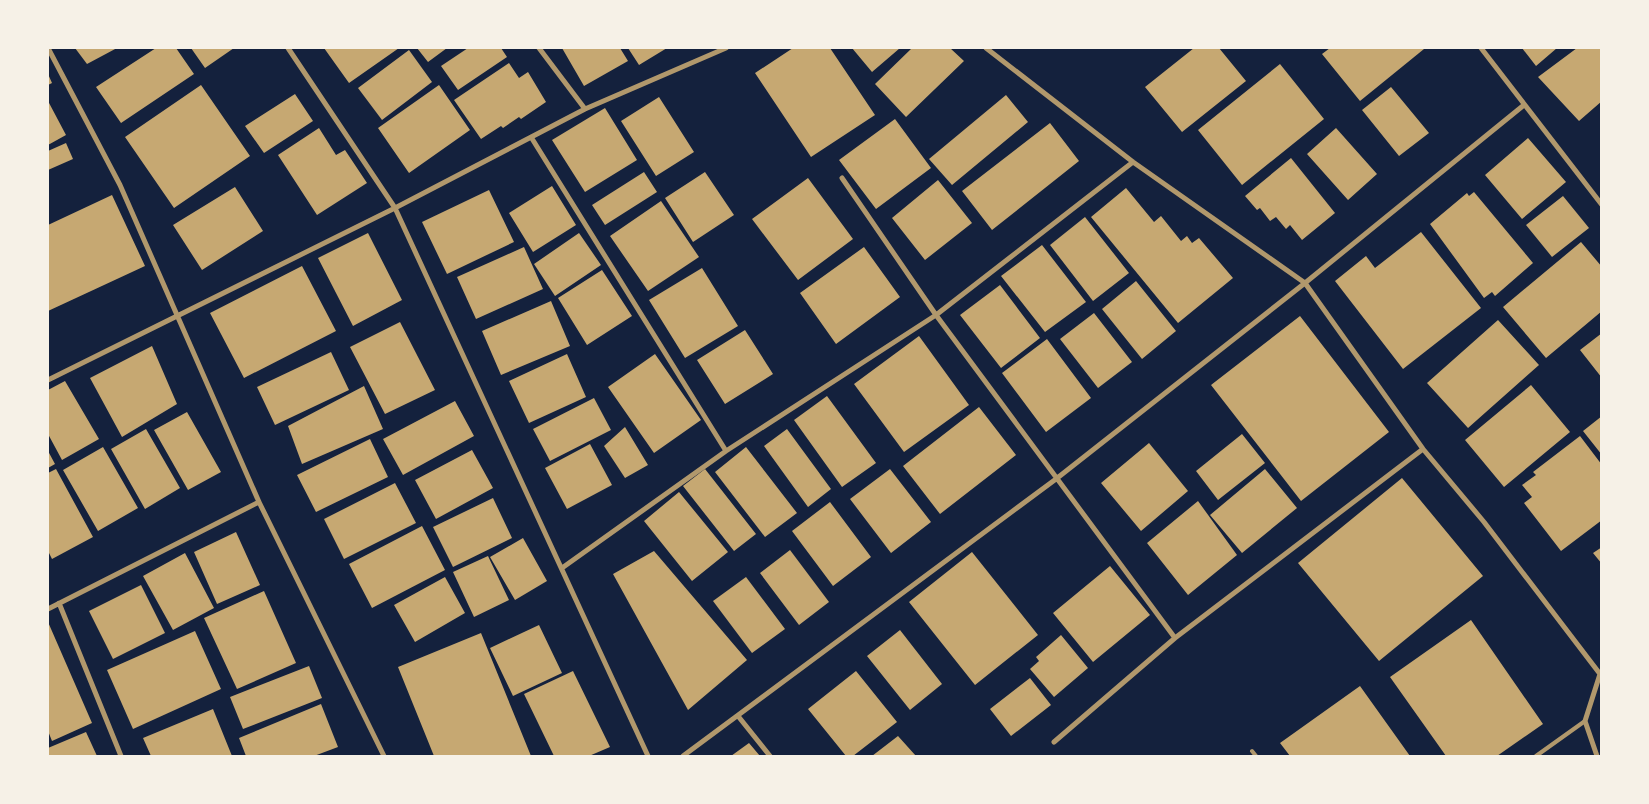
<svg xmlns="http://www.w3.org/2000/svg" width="1649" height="804" viewBox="0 0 1649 804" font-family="'Public Sans',sans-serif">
<rect width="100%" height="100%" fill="#14213d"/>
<path fill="#c6a872" d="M75,48H117L87,64Z
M156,48H176L194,74L121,123L96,87Z
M191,48H234L205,68Z
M324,48H399L349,83Z
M417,48H447L428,62Z
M468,48H501L507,57L458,90L441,66Z
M562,48H620L628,61L584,86Z
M628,48H667L639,65Z
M793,48H830L875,115L811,157L755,73Z
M852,48H900L872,72Z
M912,48H950L964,61L906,117L875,84Z
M1194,48H1219L1246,81L1182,132L1145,87Z
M1330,48H1423L1424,49L1360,101L1322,54Z
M1522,48H1557L1536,66Z
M1577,48H1602V101L1579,121L1538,77Z
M409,50L432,82L382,120L358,88Z
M509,63L519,78L528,72L546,102L521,119L519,117L503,128L501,126L481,139L454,100Z
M1280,64L1324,119L1242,185L1198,130Z
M48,74L52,83L48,85Z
M201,85L250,156L174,208L125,137Z
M439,85L470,130L409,173L378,128Z
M1391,87L1429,133L1399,156L1362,110Z
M295,94L313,121L264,153L245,126Z
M1006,95L1028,122L952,185L929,159Z
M659,97L694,152L656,176L621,121Z
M48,101L66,135L48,145Z
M605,108L637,160L585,192L552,140Z
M895,119L931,168L876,209L839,160Z
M1050,123L1079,161L992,230L962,191Z
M319,128L336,155L345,150L367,183L317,215L278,155Z
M1336,128L1377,174L1348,200L1307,154Z
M1528,138L1566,182L1522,219L1485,175Z
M66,143L73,159L48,170V151Z
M1291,158L1335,213L1302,240L1290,225L1286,229L1276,217L1270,221L1260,208L1257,210L1245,196Z
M644,172L657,192L605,225L592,205Z
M705,172L734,215L693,242L665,198Z
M808,178L853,239L798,280L752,219Z
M938,180L972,223L925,260L892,218Z
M552,186L576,225L533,252L509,213Z
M235,187L263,231L202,270L173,225Z
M1126,188L1154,222L1161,216L1181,241L1187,236L1192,243L1199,238L1233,278L1178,323L1091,217Z
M489,190L514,242L447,274L422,222Z
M1474,192L1533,263L1495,296L1492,292L1484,298L1430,224L1467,193L1469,196Z
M112,195L145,266L48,311V225Z
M1563,196L1589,228L1552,257L1526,225Z
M661,201L699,257L648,291L610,236Z
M1085,217L1129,273L1093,301L1050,245Z
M1421,232L1481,308L1403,369L1335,281L1366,256L1375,268Z
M368,233L402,300L353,326L318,258Z
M579,233L601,265L555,296L534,264Z
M1581,242L1602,267V311L1546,358L1503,307Z
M1042,245L1086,302L1045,332L1001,276Z
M524,247L543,289L476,319L457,277Z
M864,247L900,297L836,344L800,293Z
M302,266L336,331L244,378L210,313Z
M702,268L738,326L685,358L649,300Z
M602,270L632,316L587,345L558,298Z
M1136,281L1176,331L1142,359L1102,309Z
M1000,285L1040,338L1001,368L960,315Z
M551,301L570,346L501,375L482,331Z
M1094,313L1132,362L1098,388L1060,339Z
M1300,316L1389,432L1301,501L1211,385Z
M1498,320L1539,365L1468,428L1427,383Z
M400,322L435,390L385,414L350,347Z
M745,330L773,374L725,404L697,360Z
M1602,333V378L1580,350Z
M919,336L969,405L904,452L854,384Z
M1047,339L1091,398L1046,432L1002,373Z
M152,346L177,404L122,437L90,378Z
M331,352L349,390L275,425L257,387Z
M567,354L586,397L529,423L509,381Z
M655,354L701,420L654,453L608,387Z
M65,381L99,439L62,460L48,434V390Z
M1531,385L1570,432L1504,487L1465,440Z
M364,386L383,429L302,464L288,426Z
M827,396L876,463L842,487L794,420Z
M594,398L611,430L550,461L533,429Z
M455,401L474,436L403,475L383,439Z
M979,407L1016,455L940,514L903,466Z
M187,412L221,472L188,490L154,430Z
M1602,416V455L1583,431Z
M625,427L648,465L625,478L604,446Z
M146,429L180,488L145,509L111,449Z
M787,429L831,489L808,507L764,446Z
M1242,434L1265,463L1218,500L1196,471Z
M1580,436L1602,465V520L1561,551L1524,503L1532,497L1522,485L1536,475L1533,472Z
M370,439L388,477L316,512L297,475Z
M1149,443L1188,491L1141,531L1101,483Z
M590,444L612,485L567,509L545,468Z
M103,447L138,508L98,531L63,470Z
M746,447L797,513L765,537L715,472Z
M472,450L493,488L436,519L415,480Z
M48,451L55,464L48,468Z
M56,469L93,537L52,559L48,551V473Z
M705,469L756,534L734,551L683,486Z
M890,469L931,522L891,553L850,499Z
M1265,469L1297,508L1242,553L1210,515Z
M1402,478L1483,576L1379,661L1298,563Z
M395,483L416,523L344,559L324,519Z
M679,492L728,552L692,581L644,521Z
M493,498L512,538L453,567L433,527Z
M1198,501L1237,555L1188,595L1147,543Z
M830,502L871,557L833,586L792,531Z
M422,526L445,570L372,608L349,564Z
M236,532L260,585L217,604L194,552Z
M523,538L547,581L515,600L490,557Z
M1602,547V564L1593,553Z
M790,550L829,602L799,625L760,573Z
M654,551L747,660L688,710L613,574Z
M972,552L1038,635L975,685L909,602Z
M185,553L214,608L173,630L143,576Z
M488,556L509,600L474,617L453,572Z
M1110,566L1150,615L1093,662L1053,613Z
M445,577L465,613L415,642L394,605Z
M746,577L785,629L752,653L713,601Z
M141,585L165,633L113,659L89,611Z
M264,591L296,663L237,689L204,618Z
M1471,620L1543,724L1497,756H1446L1390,677Z
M48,622L92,723L52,741L48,731Z
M539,625L562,673L513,696L490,648Z
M900,630L942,684L910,710L867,656Z
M195,631L221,689L133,729L107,670Z
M481,633L531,756H434L398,667Z
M1061,635L1088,668L1054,697L1030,669L1039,661L1036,657Z
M309,666L322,698L243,729L230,697Z
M573,671L610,747L589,756H554L524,694Z
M856,671L897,722L853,756H846L808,709Z
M1030,678L1051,705L1011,736L990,709Z
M1360,686L1410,756H1290L1280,743Z
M321,704L338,747L314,756H246L239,738Z
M213,709L232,756H151L143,738Z
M86,732L97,756H48V748Z
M898,736L916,756H872Z
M749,743L760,756H731Z"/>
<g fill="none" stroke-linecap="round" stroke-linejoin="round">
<path stroke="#b1986c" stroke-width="4" d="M1252,751L1256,756
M1536,756L1585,721"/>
<path stroke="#b1986c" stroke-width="5" d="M48,48L120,185L259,502L384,756
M288,48L395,208L648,756
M539,48L585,109
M986,48L1133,162L1305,283L1423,449L1484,522L1600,674L1585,721L1597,756
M1481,48L1602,205
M531,137L726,451
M842,178L936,315L1175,638
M48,380L395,208L585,109L726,48
M562,568L726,451L936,315L1133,162
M59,603L121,756
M48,609L259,502
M738,716L770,756
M1054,742L1175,638L1423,449
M683,756L1056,479L1305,283L1524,105"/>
</g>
<rect width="1649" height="804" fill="none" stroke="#f6f1e7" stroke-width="98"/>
</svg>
